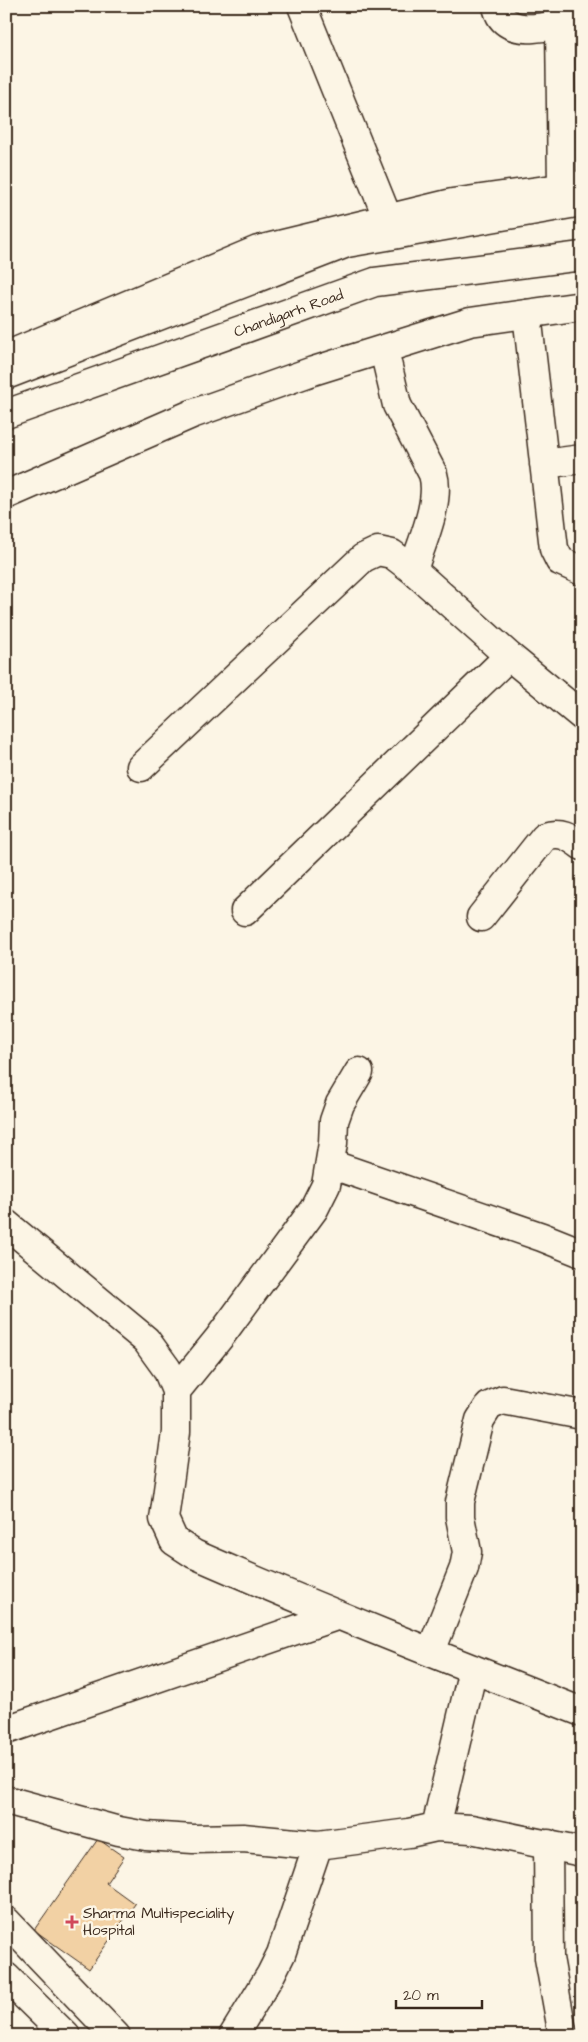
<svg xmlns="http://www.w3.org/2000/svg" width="588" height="2042" viewBox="0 0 588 2042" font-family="'Architects Daughter',sans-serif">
<rect width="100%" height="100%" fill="#fcf5e5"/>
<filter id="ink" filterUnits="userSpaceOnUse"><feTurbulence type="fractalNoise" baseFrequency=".02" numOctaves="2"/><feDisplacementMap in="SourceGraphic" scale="10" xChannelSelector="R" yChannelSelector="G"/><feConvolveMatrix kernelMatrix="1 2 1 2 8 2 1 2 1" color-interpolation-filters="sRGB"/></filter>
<g filter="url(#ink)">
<path fill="#f2d1a4" stroke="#3b2a1e" d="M98,1839L124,1857L106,1883L135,1904L89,1969L34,1930Z"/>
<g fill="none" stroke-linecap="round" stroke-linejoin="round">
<defs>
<path id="minor" d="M302,6L388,219
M497,6C504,43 559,25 582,15
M560,25L562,188
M527,314L554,549L560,561L582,571
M384,350L397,405L433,474C441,501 422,542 413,570
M544,464L582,459
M141,767L363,558L378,551L392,554L413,570L509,656L582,716
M245,911L509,656
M481,917L545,836C561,831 569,836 582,846
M330,1164L542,1237L582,1253
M6,1224L146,1340L167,1369L176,1391V1432L164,1519L174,1541L194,1554C322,1610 452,1661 582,1712
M176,1391L219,1338L314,1209L326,1185L333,1143L334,1121L340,1104L359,1072
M431,1651L464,1568L467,1552L460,1517V1502L480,1420L489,1406L503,1400L582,1415
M6,1730L336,1616
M6,1800L119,1831L146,1836L193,1839L243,1838L318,1845L409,1833L436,1827L471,1829L582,1852
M436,1827L473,1669
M548,1844L549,1958L563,2036
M233,2036L271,1974L281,1954L318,1845"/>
<path id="secondary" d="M6,356L258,250L452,203L582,185
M6,495L192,414L313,371L470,322L582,306"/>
<g id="trunk">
<path d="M6,375L347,243L582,202"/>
<path id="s1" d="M6,414L375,282L582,256"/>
<path d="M6,1921L116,2036"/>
<path d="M6,1977L66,2036"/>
</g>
</defs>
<use href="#minor" stroke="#3b2a1e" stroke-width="31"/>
<use href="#secondary" stroke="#3b2a1e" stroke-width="31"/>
<use href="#trunk" stroke="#3b2a1e" stroke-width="31"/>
<use href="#minor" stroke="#fcf5e5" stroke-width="28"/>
<use href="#secondary" stroke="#fcf5e5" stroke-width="28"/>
<use href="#trunk" stroke="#fcf5e5" stroke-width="28"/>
</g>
</g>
<path fill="#d1495b" stroke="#fcf5e5" stroke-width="2" d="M69.5 1914.5h5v5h5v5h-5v5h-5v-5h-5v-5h5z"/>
<g text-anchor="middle" stroke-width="5" stroke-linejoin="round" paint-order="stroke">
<g font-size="15" fill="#3b2a1e" stroke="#fcf5e5">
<text dy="5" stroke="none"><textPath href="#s1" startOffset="300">Chandigarh Road</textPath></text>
</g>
<g font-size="15" fill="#3b2a1e" stroke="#fcf5e5" text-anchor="start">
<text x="83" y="1918">Sharma Multispeciality<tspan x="83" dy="17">Hospital</tspan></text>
</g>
</g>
<rect width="588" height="2042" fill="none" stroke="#fcf5e5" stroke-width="25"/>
<rect x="12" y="12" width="563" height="2017" fill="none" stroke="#3b2a1e" stroke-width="2" filter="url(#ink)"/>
<path d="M396 2000v8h86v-8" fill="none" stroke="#3b2a1e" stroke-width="2.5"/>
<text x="403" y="2000" font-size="15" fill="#3b2a1e" stroke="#fcf5e5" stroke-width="4" paint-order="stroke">20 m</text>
</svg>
